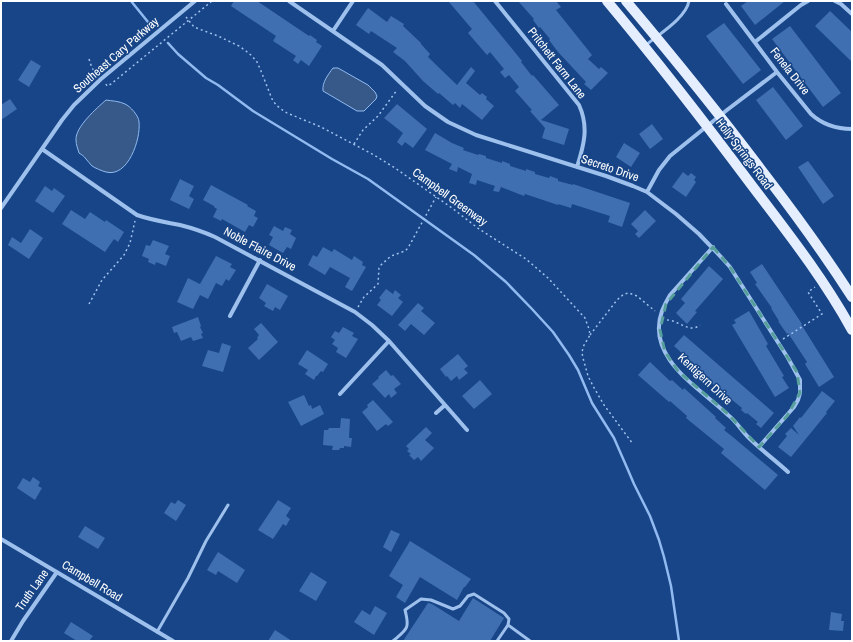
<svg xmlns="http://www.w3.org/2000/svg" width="853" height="642" viewBox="0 0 853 642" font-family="'Archivo Narrow',sans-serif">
<rect width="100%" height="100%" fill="#174587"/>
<path fill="#37598a" stroke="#90baf0" d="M333,68H338L368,85L375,92L377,96L376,99L364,111H357L323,91C322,82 328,75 333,68Z
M106,100C112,101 119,101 125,104C130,106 139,116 139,122C141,139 128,178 106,172C102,171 95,168 92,166C90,164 88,161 86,159C84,156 82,155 79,153C78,149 76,145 76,140C75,127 97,108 106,100Z"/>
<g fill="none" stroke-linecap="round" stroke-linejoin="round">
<path stroke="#90baf0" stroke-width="2.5" d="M131,1L148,22
M168,43L178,54L206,78L218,85L253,111L332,159L368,179L474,255L506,282L532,309L553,332L569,355L578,370L592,403L614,438L628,470L634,484L650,516L659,540L664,557L671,586L679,641"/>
</g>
<path fill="#406fb1" d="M234,1H257L309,36L310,35L317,40L316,42L322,46L309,66L301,60L298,64L293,60L296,56L273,41L276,36L231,6Z
M448,1H473L522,61L521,62L532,76L533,75L559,105L541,120L569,129L564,145L542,138L545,128L530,111L532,110L515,91L519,87L509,75L505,78L500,72L504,69L490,52L487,55L468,33L472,29Z
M518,1H556L561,7L556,10L592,55L588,59L599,69L601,67L608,73L591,90L584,84L586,82L558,52L549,40L550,39L540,27L539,28L533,20L534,19Z
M748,1H785L755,25L741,6Z
M368,8L387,22L391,16L404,24L403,26L421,43V44L430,54L428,57L457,85L471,67L475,71L466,83L480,95L482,93L487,97L486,99L494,106L482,120L462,104L460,108L455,103L453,105L439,93L438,94L423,81L405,61L393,52L397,48L371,31L369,34L356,25Z
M830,11L852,32V62L815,26Z
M724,23L761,70L743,84L706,36Z
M790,26L841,93L823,107L772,39Z
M31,60L41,66L29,87L18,80Z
M773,87L803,126L786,140L756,100Z
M10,99L17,109L1,120V105Z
M397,104L427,129L413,148L405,142L402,146L397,142L403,133L384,118Z
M652,124L663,139L650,149L639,134Z
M435,133L452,143L464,148L463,150L478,155L479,154L486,156V158L502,163V161L510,164V166L526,171V169L535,172V174L549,178L550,176L558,179V181L573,185V184L630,203L622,227L608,222L610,216L572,204L571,208L558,204V205L525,194L524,196L501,187L499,192L493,191L495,186L477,180L476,185L469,183L472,174L458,167L457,172L449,169L452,164L425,150Z
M624,143L640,153L631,167L616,157Z
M808,161L834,196L823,204L798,167Z
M683,172L688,176L691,173L696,177L694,180L696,182L686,197L672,187Z
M180,179L194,186L189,196L194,199L189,209L170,200Z
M211,185L248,205L247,206L256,211L254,216L258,218L253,227L249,225L245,232L222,219L221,221L213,217L217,209L214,207V206L203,200Z
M45,186L52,191L54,188L65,196L53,213L35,201Z
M71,210L85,219L90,212L105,222L106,220L124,232L118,242L114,239L105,252L62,224Z
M645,210L656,221L639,238L635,234L638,231L631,224Z
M274,226L283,231L285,227L292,230L290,234L296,238L291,249L287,247L283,253L269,245L273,237L269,235Z
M30,229L43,238L29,259L8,245L12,237L21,243Z
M153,240L169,246L165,254L170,256L166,266L156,262L155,265L148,262L149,259L142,256L146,245L150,246Z
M323,247L332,252L334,249L352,260L354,256L363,262L362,265L366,267L352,291L345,287L350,278L330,267L325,275L308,265L313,255L317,257Z
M216,256L232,264L230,267L236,270L229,281L226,279L222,286L216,283L208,299L200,295L193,309L177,302L188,278L200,284Z
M762,264L802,324H801L834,377L819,387L805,364L807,362L788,333L787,334L778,321H779L771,308H772L755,284L757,283L750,272Z
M709,266L723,279L695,311L697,312L687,324L676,313L685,303L681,299Z
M267,284L288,296L280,310L275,307L273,311L264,306L266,303L259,298Z
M386,289L393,294L395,290L401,295L398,298L403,302L392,316L377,305L381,300L379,298Z
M418,303L424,308L421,311L435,323L424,335L411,324L405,331L398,325Z
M749,311L768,344L766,346L784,376L782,377L789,388L775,397L732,325L736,323L734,320Z
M198,317L201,326L200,327L203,333L201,334L203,338L193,341L191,337L181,341L177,332L174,333L172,327Z
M261,323L278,342L259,360L248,348L258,339L257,338L259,335L254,329Z
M343,327L354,333L352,336L358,339L346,358L336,352L338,348L332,344L335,340L331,337L335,331L339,333Z
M684,335L774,413L761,428L756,424L758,422L747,413L746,414L741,410L742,408L681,358L684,355L674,346Z
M222,343L231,346L223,372L202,366L208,350L219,353Z
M307,350L328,364L323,372L321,371L317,376H316L314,380L305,374L308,370L298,364Z
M458,354L468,366L464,369L468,373L459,380L457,376L451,381L447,376L446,377L440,369Z
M650,362L670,381L672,380L683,390L684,388L716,417L715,418L726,428L724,430L734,438L778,475L765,490L721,453L724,449L686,418L687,416L670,401L669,402L638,375Z
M386,370L391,376L393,375L401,384L394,389L397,393L391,398L389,394L385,398L372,384L379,378L378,377Z
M480,380L492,394L474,409L462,396Z
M822,391L835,401L826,412L827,413L791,457L778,447L787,436L785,434L791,428L799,435L793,426L800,417L801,418Z
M304,395L309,406L311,405L312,409L320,405L324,414L301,426L288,402Z
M373,400L393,422L388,426L386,424L377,431L362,412L368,407L367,405Z
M341,418L350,419L349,438H352L351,447L344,446V448H340L339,450H332L333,446L323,445L324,430H328L329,428H340Z
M426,427L432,433L425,440L434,448L421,461L418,457L414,460L409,455L411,454L407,451L409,449L406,446Z
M33,477L40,482L38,486L42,488L35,500L17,488L23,478L30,482Z
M178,500L186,505L176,521L164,513L171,502L175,504Z
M278,500L291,508L286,516L290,519L286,526L283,524L273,539L258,530Z
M85,526L105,538L98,549L78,537Z
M391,530L400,534L391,552L383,547Z
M410,541L471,579L465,587H464L457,600L420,577L405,603L396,597L403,585L389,576Z
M218,552L245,570L237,583L218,571L216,575L207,570Z
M311,572L327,582L316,601L299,591Z
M473,598L504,618L490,641H403L428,603L432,604L459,621Z
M375,606L387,613L374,635L354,622L362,610L370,615Z
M831,612L842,614L841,621H844L843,631L829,630Z
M71,622L93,636L89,641H77L64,633Z
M275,630L292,641H268Z"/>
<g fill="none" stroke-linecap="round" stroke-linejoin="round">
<path stroke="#9ec0ed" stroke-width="1.5" stroke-dasharray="2 3" stroke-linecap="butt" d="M186,17L194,27L199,29L218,36L239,46L246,51L252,56L257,62L261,71L272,99L276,105L281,109L287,113L321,127L374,155L395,168L452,208L479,229L526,259L548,278L585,318L589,329L590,335L583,347L582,353L583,358L588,376L593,386L604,405L633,444
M89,59L92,68L98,75
M106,84L107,86L111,84L212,1
M354,144L363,130L378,116L397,90
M89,304L102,280L124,255L130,243L135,221
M358,307L364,297L378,284L379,268L381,265L391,256L405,251L408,248L436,197
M667,320C679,320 689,334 700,325
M590,335L617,300L624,294L629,293L637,296L655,311
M783,339L822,314L808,292L815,287"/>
<path stroke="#9ec0ed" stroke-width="3" d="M646,45C659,34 686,18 689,1
M508,625L530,641
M157,632L188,578L206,541L228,505
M393,641C407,629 410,629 405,610L421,599L431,600L453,609L460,606L468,596L474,594L504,613L509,619L508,625L497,641"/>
<path stroke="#9ec0ed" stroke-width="4" d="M289,1L382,65L425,106L448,122L476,135L606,176L633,186L647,192L676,214L699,234L722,258L730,267L788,358L800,380V393L798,400L794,407L759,447
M495,1L579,105C589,127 584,145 577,167
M835,1L841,4L852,14
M726,4L777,72L811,114C823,125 836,129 852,129
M333,31L353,1
M755,42L801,5L808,1
M42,149L137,215C151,220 165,222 180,225C192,228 204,232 215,237L355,312L372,325L389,341L467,430
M647,192L659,170L670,156L727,110L777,72
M1,208L62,120L74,105L101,79L195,1
M713,247L670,295C667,300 664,306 662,311C645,358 700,388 728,415C736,421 741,430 748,437C761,450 775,460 788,472
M230,316L260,260
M340,394L389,341
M436,413L445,405
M1,539L173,641
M11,641L23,621L57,572"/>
<path stroke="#e5eeff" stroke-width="10" d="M607,1C658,62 706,124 753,187C788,233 824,279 852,330
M626,1C674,58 721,116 766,176C796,215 825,255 852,297"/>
</g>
<path fill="none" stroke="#579f9a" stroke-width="3" stroke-dasharray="8 5" stroke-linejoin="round" d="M713,247L730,267L797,372L800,393L787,416L759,447L728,414L678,371L665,352L660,330L666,304Z"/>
<g text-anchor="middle" stroke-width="3" stroke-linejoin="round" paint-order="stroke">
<g font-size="12" fill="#fff" stroke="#174587">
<text transform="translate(116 55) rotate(-41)" y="4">Southeast Cary Parkway</text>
<text transform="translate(557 63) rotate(52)" y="4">Pritchett Farm Lane</text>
<text transform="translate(790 71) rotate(52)" y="4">Fenela Drive</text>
<text transform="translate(744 154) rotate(53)" y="4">Holly Springs Road</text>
<text transform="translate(610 168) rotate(19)" y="4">Secreto Drive</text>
<text transform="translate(450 197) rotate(36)" y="4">Campbell Greenway</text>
<text transform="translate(260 249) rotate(28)" y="4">Noble Flaire Drive</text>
<text transform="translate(705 379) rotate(43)" y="4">Kentigern Drive</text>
<text transform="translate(92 581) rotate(31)" y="4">Campbell Road</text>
<text transform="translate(32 590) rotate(-55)" y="4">Truth Lane</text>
</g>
</g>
<rect width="853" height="642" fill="none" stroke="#ffffff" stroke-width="4"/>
</svg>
